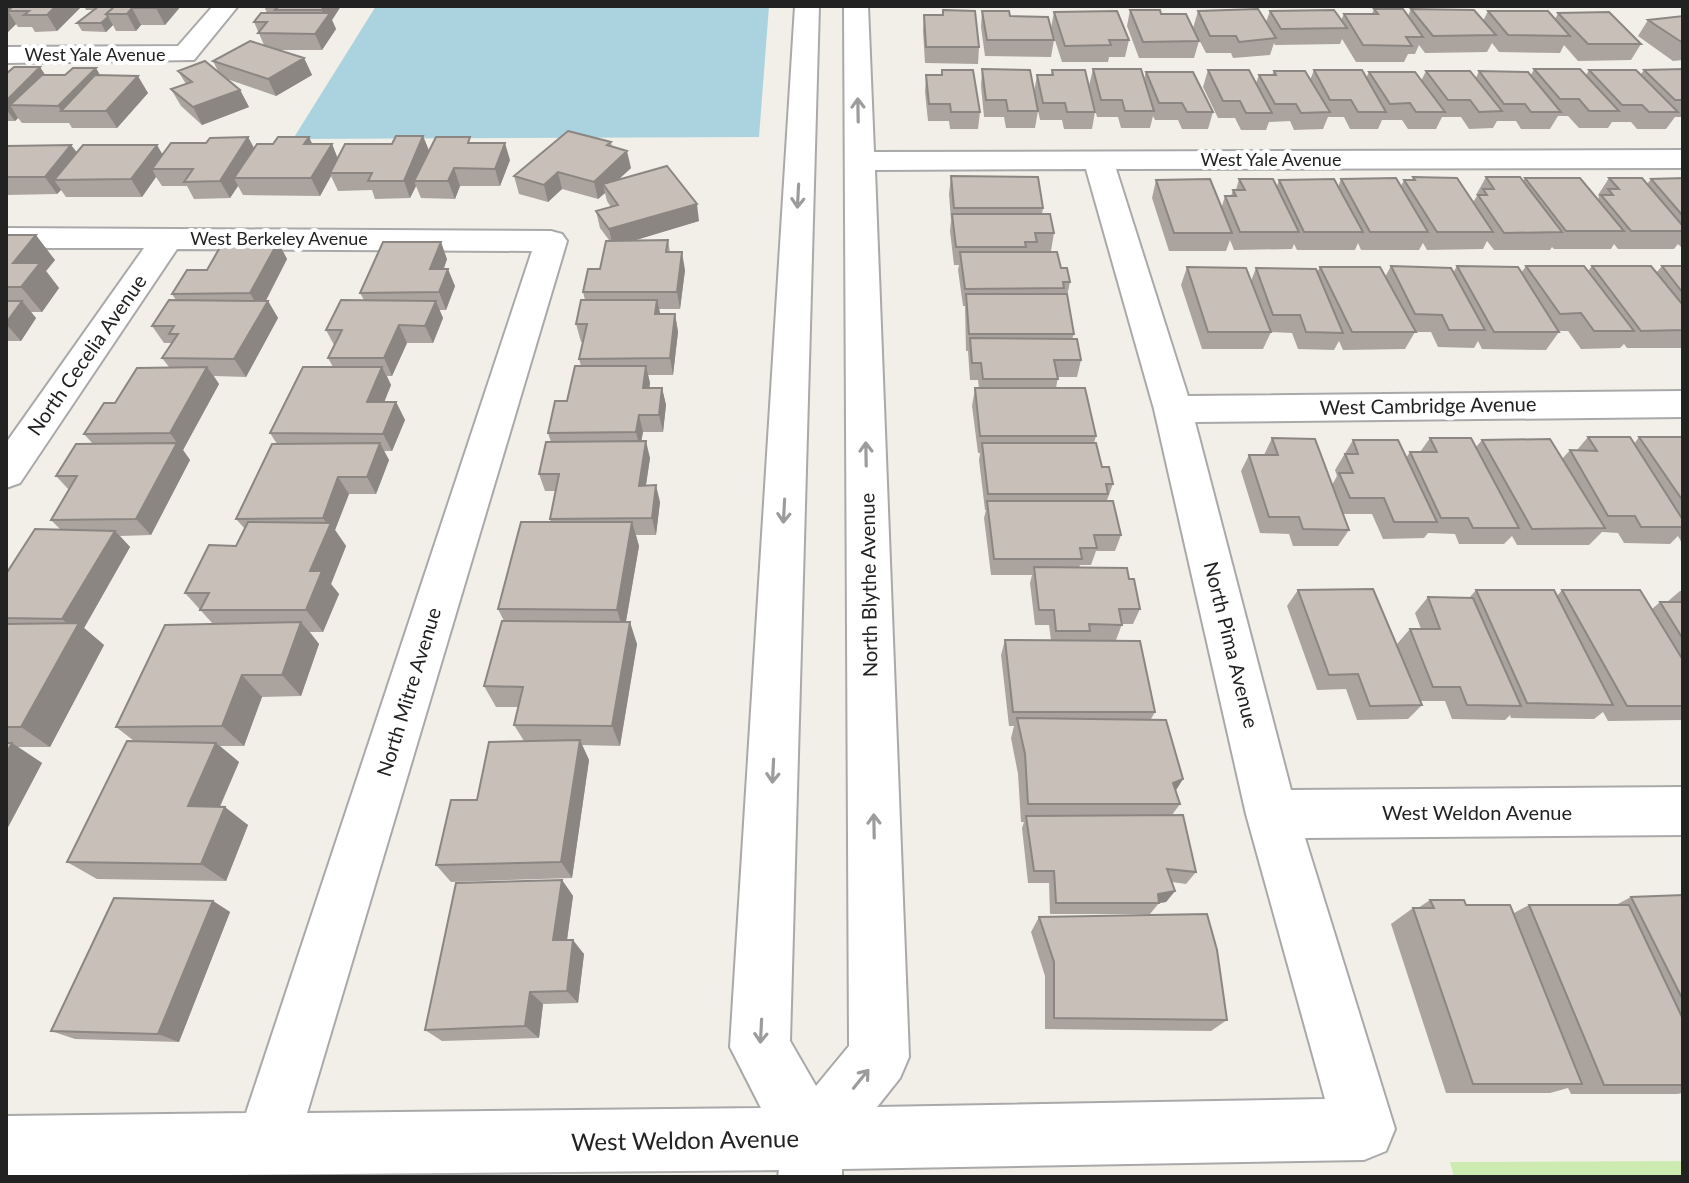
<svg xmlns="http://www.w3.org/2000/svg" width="1689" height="1183" viewBox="0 0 1689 1183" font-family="Lato,sans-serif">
<rect width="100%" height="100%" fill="#f2efe9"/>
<path fill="#cdebb0" d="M1683,1161V1177H1454L1450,1162Z"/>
<path fill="#aad3df" d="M376,6H769L759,137L293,139Z"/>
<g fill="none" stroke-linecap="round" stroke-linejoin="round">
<defs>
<path id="minor" d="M213,6H238L194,60L6,63V47L178,46Z
M795,6H819L790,1041L816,1086L849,1046L844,6H868L874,152L1683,150V168L1116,169L1188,396L1683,391V417L1195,422L1291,790L1683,787V835L1305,838L1395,1129L1386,1151L1364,1160L842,1169V1177H778L779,1170L6,1177V1116L246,1113L532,251L177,249L20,483L6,488V443L144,248H6V228L551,231L562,234L567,241L307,1113L761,1108L730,1047ZM1086,169L1154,409L1246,814L1325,1099L877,1107L900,1078L909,1057L875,170Z"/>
</defs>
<use href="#minor" stroke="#a9a9a9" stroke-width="4"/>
<use href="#minor" fill="#fff" fill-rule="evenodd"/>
</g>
<path fill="#aba49e" d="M6,6H82L57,31L35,32L32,27H18L16,24L8,32H6Z
M84,6H181L165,25H141L136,31H116L113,25L106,32L82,31L77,23L94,10H86Z
M264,6H341L332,20L336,29L322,50H279L304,58L312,75L276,96L227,79L240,90L249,107L202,125L181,106L171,89L186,84L178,71L219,73L213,61L264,45L254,22L267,13Z
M1374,9L1408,16L1411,9L1483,21L1488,11L1555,19L1558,13L1641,44L1631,60L1578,61L1564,45L1560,53L1499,52L1492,43L1487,52L1425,53L1419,45L1415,54H1408L1404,62H1356L1342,39L1340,44L1275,45L1274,43L1270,55L1233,58L1231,53H1206L1193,28L1198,11L1266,22L1270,11L1341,20L1344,14H1372Z
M1130,10L1161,14L1199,41L1194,58H1139L1127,26Z
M982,11L1010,16L1054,40L1051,57L985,56L981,27Z
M1054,12L1129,40L1125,57H1109L1108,62H1062L1051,28Z
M924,15L979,47L978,64L925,63L923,31Z
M1683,16V60L1673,61L1638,36L1648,20Z
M40,67L45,75H100L148,93L117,128H72L69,123H22L18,118L15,121H6V74Z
M982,69L1038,111L1035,128H1006L1004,117H984L981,86Z
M1093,69L1144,79L1146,72L1213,112L1208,129H1182L1178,120H1155L1153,116L1150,128H1121L1118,117H1097L1089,86Z
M1534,69L1586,75L1589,70L1641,74L1644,70L1683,69V119L1681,117H1675L1666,129H1637L1631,122H1612L1608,128H1579L1568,116H1558L1550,129H1521L1516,121H1497L1493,128L1469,129L1461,117H1442L1436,129H1408L1402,120H1382L1378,129H1350L1344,117H1328L1323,129L1294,130L1290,121L1269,122L1266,130H1241L1235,118H1218L1203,87L1208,70L1256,83L1259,75H1272L1274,71L1310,80L1314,70L1366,78L1369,72L1421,81L1426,71L1476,78L1479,71L1531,75Z
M942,70L980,112L978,129H950L949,121H928L925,92L926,75H941Z
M1052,70L1095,112L1092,129H1064L1062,120H1040L1034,92L1037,75H1051Z
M423,136L429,151L472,143L510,160L500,186H460L455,199L421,198L416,186L410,198L375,199L372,190L338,191L331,176L320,196L243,195L238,186L230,198L194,199L187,186H162L156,177L142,197H66L61,190L57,194L6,195V146L71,145L77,152L163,154L206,143L248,137L254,148L309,137L312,144H332L338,159Z
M611,142L612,147L631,168L619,179L699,221L635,240H668L670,252L685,270L680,309H659L660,314H675L678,332L673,375H648L650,383L649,388H662L666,405L663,432H643L641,441L650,458L646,486L660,502L656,535H636L639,546L626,622L637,644L620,746L582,745L589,760L572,878L451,882L436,865L477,800L524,741L514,725L518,707H496L484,686L504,621L498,609L551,522L550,519L556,491H545L539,474L551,442L548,433L567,401L581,366L579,359L583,342H581L576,324L585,300L583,292L600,269L609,240L600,228L596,211L611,207L607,201L605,193L598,199L562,189L548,202L519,194L514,176Z
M951,176L1043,208L1042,214L1054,233L1051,251H1035V252L1061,268L1070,282L1067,296L1074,334L1072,339L1081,360L1077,377H1058L1056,388L1096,436L1094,443L1102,467L1113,484L1107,500L1105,501L1121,535L1115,551H1096L1091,565H1080L1079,568L1129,579L1140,609L1133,624H1122L1116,640H1086L1155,712L1151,719L1183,779L1176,790L1180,804L1172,815L1196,872L1186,884L1172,882L1175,891L1166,902L1159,903L1150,914H1050L1049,883H1028L1022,828L1024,822H1021L1018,774L1011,738L1014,726H1009L1001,655L1005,640H1051L1049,625H1035L1030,583L1032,575H991L984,518L986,510H985L979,460L980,453H978L972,406L975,388H979L978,380H970L968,351H966L965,306H963L958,270L959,265H954L950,231L951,220L949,194Z
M1413,177L1473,202L1477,196L1476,195L1486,177L1523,181L1525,178L1598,200L1599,197L1598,195L1609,178L1647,184L1651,179L1683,178V249L1678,244L1674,249H1618L1614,244L1611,249H1554L1552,247L1550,250H1494L1487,241L1483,249L1427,250L1423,243L1419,250H1361L1358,243L1355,250H1297L1294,244L1292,249L1234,250L1230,240L1226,251H1169L1152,198L1156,180L1222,206L1225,196H1231L1233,190H1236L1239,179L1277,186L1279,180L1338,187L1341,179L1401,186L1404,180H1412Z
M6,235L55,260L46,271L59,288L42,312H31L36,318L21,341H7L6,343Z
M278,242L287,259L266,301H268L278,318L246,377L214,376L219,384L183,450L190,460L151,535L120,536L130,547L84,628L104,645L50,747H18L42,763L6,831V574L61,530L51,520L69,490L56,476L93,444L84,434L115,403L169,367L162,358L172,343H164L152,326L176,300L172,294L207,270Z
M447,259L444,269L455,286L446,310H439L443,318L433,343H407L392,376H387L391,385L384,402H396L405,420L392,451H384L389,460L376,494H349L335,530L346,546L331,584L339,594L323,632H310L319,644L301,696L262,697L244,746H220L239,762L220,807L248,825L226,881L97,879L67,862L134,741L116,727L213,624L185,593L236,546L245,529L236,519L277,444L270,433L333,367L328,358L334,345L326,330L364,300L360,293Z
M1391,266L1453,273L1457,266L1521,273L1526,266L1588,271L1592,266L1656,273L1662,266H1683V348H1627L1624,344L1620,348L1581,349L1568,331H1558L1559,332L1546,350L1482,349L1478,341L1474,348L1438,347L1431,332H1415L1405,349L1343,350L1339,341L1334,350L1298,349L1292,333L1271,332L1263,349H1202L1181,285L1187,267L1251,281L1256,268L1317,272L1320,267L1385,277Z
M1588,437L1634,444L1639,437H1683V545L1678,536L1670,544L1624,543L1618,533L1602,532L1589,545H1517L1512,536L1504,544H1459L1455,534L1428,533L1424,538L1383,539L1372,514H1343L1349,530L1338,546H1293L1289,534L1260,533L1241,471L1249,455H1264L1272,438L1332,485L1337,476L1335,470L1353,440L1406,458L1410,452H1420L1430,438L1476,447L1482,440L1562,459L1570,450H1577Z
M1298,590L1404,663L1397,644L1410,629H1421L1415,613L1428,597L1469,598L1476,590L1557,596L1562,590L1652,609L1660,602H1667L1680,591H1683V720L1608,721L1603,712L1594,719L1511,718L1510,715L1505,720L1452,719L1445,701H1421L1422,705L1408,719L1357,720L1346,689L1317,690L1287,606Z
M562,880L573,896L567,940L584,954L578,1003L543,1004L539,1038L442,1041L425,1030Z
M1683,895V1093L1677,1094H1571L1568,1088L1550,1093H1446L1391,924L1413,908H1418L1430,900L1514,913L1529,905H1616L1631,897Z
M213,901L230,912L179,1042L75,1039L51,1031Z
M1039,917L1227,1020L1211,1031L1045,1029V976L1031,932Z"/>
<path fill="#8b8681" d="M8,6H36L8,11L16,24L8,32L6,29V8Z
M56,6H82L57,31L47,15Z
M158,6H181L165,25L156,8Z
M324,6H341L332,20L336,29L322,50L315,34L325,19L322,10Z
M132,8L141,25L136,31L127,14Z
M108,17L113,25L106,32L101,23Z
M304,58L312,75L276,96L268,79Z
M40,67L51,84L10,105L18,118L15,121L6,109V101Z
M96,68L106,85L61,111L58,106Z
M138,76L148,93L117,128L106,111Z
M240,90L249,107L202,125L193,107Z
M423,136L430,153L414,181L416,186L410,198L404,181Z
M248,137L257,154L234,178L238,186L230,198L220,181Z
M309,137L317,154L304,144Z
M505,143L510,160L500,186L495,169Z
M332,144L339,162L330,173L331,176L320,196L311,178Z
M71,145L83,162L54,180L61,190L57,194L45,177Z
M157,145L167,162L152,169L156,177L142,197L131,179Z
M627,151L631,168L607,190L603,184L605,193L598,199L594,182Z
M454,168L460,186L455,199L448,181Z
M558,172L562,189L548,202L544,185Z
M697,204L699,221L613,247L609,229Z
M36,235L55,260L46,271L59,288L42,312L21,287L13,263Z
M278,242L287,259L260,311L250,293Z
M441,242L447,259L437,286L430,269Z
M682,252L685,270L680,309L677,292Z
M448,269L455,286L446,310L439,292Z
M657,300L661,317L655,314Z
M22,301L36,318L21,341L6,324Z
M268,301L278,318L246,377L234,359Z
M436,301L443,318L433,343L425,326Z
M675,314L678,332L673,375L670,358Z
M399,325L407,343L392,376L384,358Z
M646,366L650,383L647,405L643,388Z
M207,367L219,384L183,450L190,460L151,535L136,519L177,443L170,433Z
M382,367L391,385L377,420L367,402Z
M662,388L666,405L663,432L659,415Z
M396,402L405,420L392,451L383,434Z
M639,415L643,432L640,449L636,432Z
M646,441L650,458L643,503L639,486Z
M380,443L389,460L376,494L367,477Z
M338,477L349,494L335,530L346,546L331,584L339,594L323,632L306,610L310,571L329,527L323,518Z
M656,485L660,502L656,535L652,518Z
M632,522L639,546L624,632L617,610Z
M115,531L130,547L84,628L104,645L50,747L21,727L75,630L62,619Z
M301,622L319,644L301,696L282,675Z
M630,622L637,644L620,746L612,726Z
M242,675L262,697L244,746L222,726Z
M580,740L589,760L572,878L561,862Z
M12,743L42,763L6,831V754Z
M216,743L239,762L212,824L188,806Z
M1183,779L1171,798L1173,783Z
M225,807L248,825L226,881L201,864Z
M562,880L573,896L565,954L553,940Z
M1175,891L1166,902L1159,903L1158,894Z
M213,901L230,912L179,1042L158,1034Z
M573,940L584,954L578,1003L567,991Z
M530,992L543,1004L539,1038L525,1026Z"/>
<path fill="#c7bfb8" stroke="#8b8681" stroke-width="2" d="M13,6H56L47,15H24L29,11H8Z
M99,6H115L106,14L108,17L101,23H77Z
M115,6H158L156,8H132L127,14H106Z
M279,6H324L322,10H275Z
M1258,9L1276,38L1239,42L1236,36H1210L1198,11Z
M1374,9H1403L1423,37H1406L1412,46L1363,45L1344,14H1378Z
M1411,9L1474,10L1496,35L1433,36Z
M943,10L975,11L979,47H926L924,15H943Z
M1130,10H1160L1161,14H1186L1199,41L1143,42Z
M1334,10L1347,28L1281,29L1270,11Z
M982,11H1009L1010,16L1048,17L1054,40H987Z
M1117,11L1129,40H1109L1111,45L1065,46L1054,12Z
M1488,11H1548L1570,36L1508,35Z
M1609,12L1641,44H1588L1558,13Z
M261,13H330L315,34L258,33L267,22H254Z
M1683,16V43L1648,20Z
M250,41L304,58L268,79L213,61Z
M205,61L240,90L193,107L171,89L192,82L178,71Z
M14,67H40L6,101V74Z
M73,68H96L58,106L10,105L42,75H65Z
M982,69L1030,70L1038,111H1008L1006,100H986Z
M1093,69H1141L1154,111H1125L1122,100H1101Z
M1534,69H1580L1619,111H1589L1579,99H1560Z
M1683,69V100H1675L1644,70Z
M942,70H973L980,112H951L950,104H929L926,75H942Z
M1052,70H1085L1095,112H1067L1065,103H1043L1037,75H1053Z
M1208,70H1249L1272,113H1246L1240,101H1223Z
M1314,70H1362L1386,112H1358L1351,100H1330Z
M1589,70H1636L1678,112H1649L1642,105H1622Z
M1274,71H1305L1330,112L1301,113L1296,104H1275L1259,75H1276Z
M1426,71H1470L1502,111L1479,112L1470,100H1448Z
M1479,71L1528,72L1561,112H1531L1525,104H1504Z
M1146,72H1193L1213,112H1187L1182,103H1159Z
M1369,72H1415L1445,112H1416L1410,103L1390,104Z
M95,75L138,76L106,111H61Z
M568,131L611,142L607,145L627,151L594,182L558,172L544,185L514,176Z
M396,136H423L404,181H368L372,173H330L345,144H392Z
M248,137L220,181L184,182L193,169H152L171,143H206L210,138Z
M278,137H309L304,144H332L311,178H234L257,144H273Z
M436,137H470L468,143H505L495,169L454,168L448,181H414Z
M71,145L45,177H6V146Z
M83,145H157L131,179L54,180Z
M667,166L697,204L609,229L596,211L618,205L603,184Z
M951,176L1038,177L1043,208H954Z
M1413,177L1457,178L1493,232H1437L1404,180H1415Z
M1486,177H1520L1562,232L1504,233L1478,195H1487L1483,189H1494Z
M1396,178L1428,232H1370L1341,179Z
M1525,178H1580L1624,231H1566Z
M1609,178H1642L1683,226V231H1631L1601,195H1613L1608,189H1619Z
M1683,178V216L1651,179Z
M1210,179L1232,233H1174L1156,180Z
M1239,179H1273L1299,232H1240L1225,196H1236L1233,190H1245Z
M1334,179L1363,232H1304L1279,180Z
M952,214H1050L1054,233H1035L1037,242H1025L1026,247H956Z
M6,235H36L13,263H40L21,287H6Z
M668,240L666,252H682L677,292H583L588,269H600L606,241Z
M223,242H278L250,293L172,294L187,270H207Z
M383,242H441L430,269H448L439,292L360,293Z
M960,252H1057L1061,268H1067L1070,282H1063L1064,288L965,289Z
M1391,266L1451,268L1485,330H1449L1442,315L1415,314Z
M1457,266L1518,267L1559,332H1494Z
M1526,266H1584L1634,331H1594L1581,313L1560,314Z
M1592,266H1651L1683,305V330L1641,331Z
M1662,266H1683V293Z
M1187,267L1246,268L1271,332H1208Z
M1320,267H1380L1416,332H1352Z
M1256,268L1316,269L1343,333L1306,332L1300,315H1273Z
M966,294H1067L1074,334H969Z
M169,300L268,301L234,359L162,358L178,334H169L174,326H152Z
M341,300L436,301L425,326L399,325L384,358H328L342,330H326Z
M581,300H657L655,314H675L670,358L579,359L587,324H576Z
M6,301H22L6,323Z
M970,338L1077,339L1081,360H1054L1058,379H983L981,363H972Z
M575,366H646L643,388H662L659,415H639L636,432L548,433L555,401H567Z
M207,367L170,433L84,434L104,403H115L137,368Z
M303,367H382L367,402H396L383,434L270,433Z
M975,388H1085L1096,436H980Z
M1588,437H1630L1683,520V527H1641L1635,516H1608L1570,450L1597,451Z
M1639,437H1683V501Z
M1272,438L1315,439L1349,530L1303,529L1299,517H1269L1249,455H1278Z
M1430,438H1471L1519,528H1473L1468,518H1441L1410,452H1437Z
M1550,439L1605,528L1532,529L1482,440Z
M1353,440H1398L1437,522H1394L1384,498H1350L1339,473H1353L1345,454H1358Z
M646,441L639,486L656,485L652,518L550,519L559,474H539L546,442Z
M177,443L136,519L51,520L77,476H56L76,444Z
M380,443L367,477H338L323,518L236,519L272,444Z
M982,443H1096L1102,467H1109L1113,484H1106L1108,494H988Z
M987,501H1113L1121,535H1094L1097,548H1080L1082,559H994Z
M248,522L331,523L310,571H322L306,610H200L209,593H185L209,545L236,546Z
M521,522H632L617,610L498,609Z
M35,529L115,531L62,619L6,618V574Z
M1034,567L1127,568L1129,579H1134L1140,609H1119L1122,625L1089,624L1090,631H1056L1054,610H1039Z
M1373,589L1422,705L1370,706L1358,674L1329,675L1298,590Z
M1476,590H1554L1613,705L1527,703Z
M1562,590H1640L1683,660V706H1627Z
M1428,597L1473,598L1521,706L1467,705L1460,687H1433L1410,629H1440Z
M1660,602H1683V639Z
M502,621L630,622L612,726L514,725L523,687L484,686Z
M301,622L282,675H242L222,726L116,727L165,625Z
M79,623L21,727H6V624Z
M1005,640L1140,641L1155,712H1013Z
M1017,718L1166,720L1183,779L1173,783L1180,804H1028L1025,754Z
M580,740L561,862L436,865L451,800H477L489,742Z
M127,741L216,743L188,806L225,807L201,864L67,862Z
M6,743H12L6,754Z
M1183,815L1196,872L1167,869L1175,891L1158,894L1159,903H1056L1054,871H1034L1026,816Z
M562,880L553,940H573L567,991L530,992L525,1026L425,1030L456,883Z
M1683,895V1000L1631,897Z
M114,898L213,901L158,1034L51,1031Z
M1430,900H1464L1466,905H1510L1582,1084H1473L1413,908H1434Z
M1529,905H1629L1683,1019V1085H1604Z
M1207,914L1217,950L1227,1020L1054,1018V962L1039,917Z"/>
<defs><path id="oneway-shaft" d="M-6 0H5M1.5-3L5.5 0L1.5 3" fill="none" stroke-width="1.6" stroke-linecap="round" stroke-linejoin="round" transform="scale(2)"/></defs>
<g stroke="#9c9c9c">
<use href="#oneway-shaft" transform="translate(858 110) rotate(-91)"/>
<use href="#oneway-shaft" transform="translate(798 196) rotate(93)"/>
<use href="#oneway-shaft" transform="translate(866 454) rotate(-91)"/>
<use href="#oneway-shaft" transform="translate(784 511) rotate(93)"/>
<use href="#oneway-shaft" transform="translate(773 771) rotate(93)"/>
<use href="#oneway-shaft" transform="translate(874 826) rotate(-91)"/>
<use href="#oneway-shaft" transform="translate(761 1031) rotate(93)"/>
<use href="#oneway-shaft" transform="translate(861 1079) rotate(-51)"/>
</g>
<g text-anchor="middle" stroke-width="8" stroke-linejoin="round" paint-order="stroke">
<g font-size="18" fill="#222" stroke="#fff">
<text x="95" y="61">West Yale Avenue</text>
<text x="1271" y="166">West Yale Avenue</text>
<text x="279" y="245">West Berkeley Avenue</text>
</g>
<g font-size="20" fill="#222" stroke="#fff">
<text transform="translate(87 355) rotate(-55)" y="7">North Cecelia Avenue</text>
<text transform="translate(1428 406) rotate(-1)" y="7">West Cambridge Avenue</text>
<text transform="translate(869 585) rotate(-91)" y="7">North Blythe Avenue</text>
<text transform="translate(1231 645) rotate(76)" y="7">North Pima Avenue</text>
<text transform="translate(409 692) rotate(-73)" y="7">North Mitre Avenue</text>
<text x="1477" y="820">West Weldon Avenue</text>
</g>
<g font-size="24" fill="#222" stroke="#fff">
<text transform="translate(685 1141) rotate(-1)" y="8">West Weldon Avenue</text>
</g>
</g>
<rect width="1689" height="1183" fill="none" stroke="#222222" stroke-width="16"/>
</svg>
